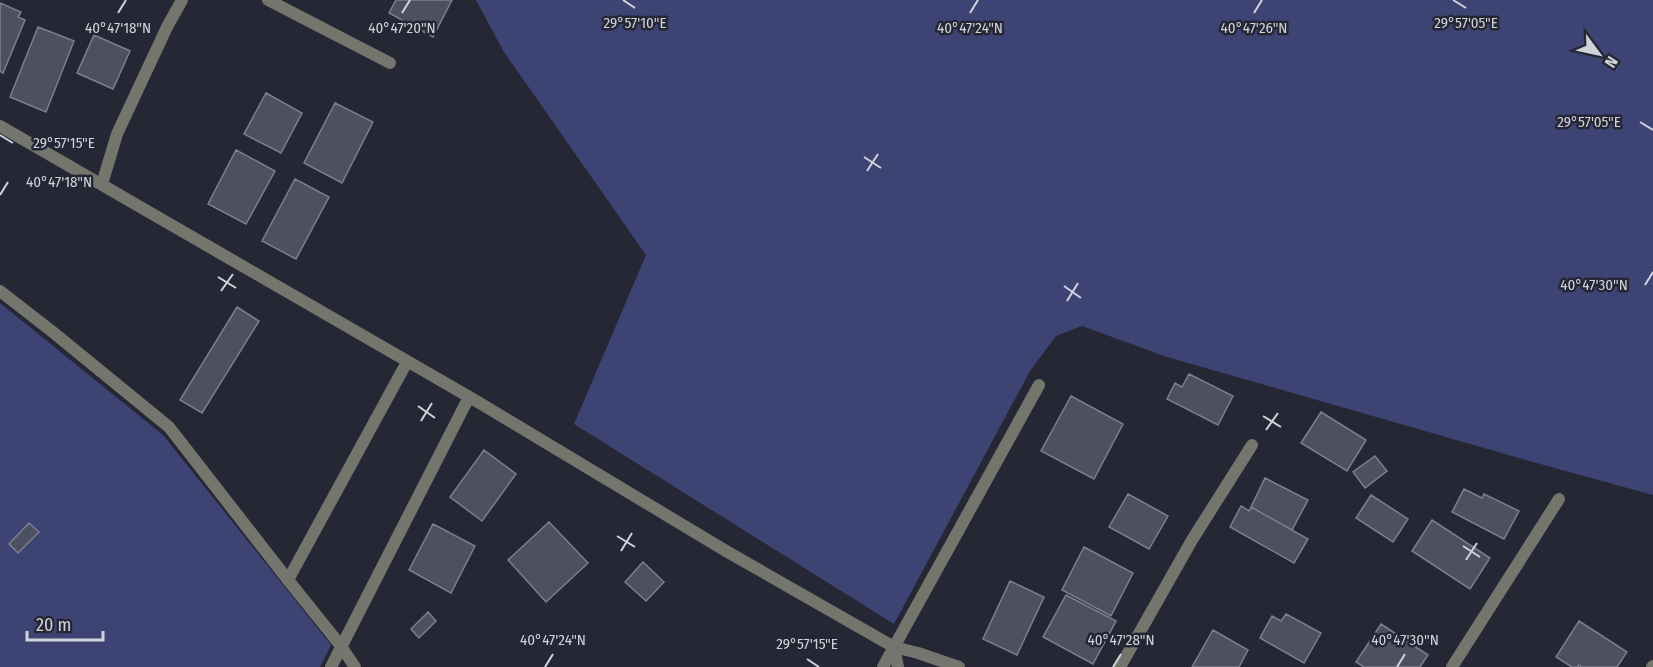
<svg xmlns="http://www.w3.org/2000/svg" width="1653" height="667" viewBox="0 0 1653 667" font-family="'Fira Sans Condensed',sans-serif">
<rect width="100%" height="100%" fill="#252735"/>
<path fill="#3d4474" d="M476,0H1653V495L1533,462L1167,357L1082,326L1056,336L1030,371L894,624L574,424L646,255L504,52Z
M0,303L163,435L331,645L320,667H0Z"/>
<path fill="#4d5060" stroke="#7b7f90" stroke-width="1.5" d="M396,0H452L433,37L389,13Z
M0,3L21,12L18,17L25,20L3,73L0,71Z
M38,27L74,41L46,112L10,97Z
M94,35L130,51L113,89L77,73Z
M266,93L302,113L281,153L244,134Z
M335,103L373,122L342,183L304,163Z
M236,150L275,171L246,224L208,204Z
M295,179L329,197L296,259L262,241Z
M237,307L259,321L202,413L180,400Z
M1189,374L1233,396L1218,425L1167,399L1175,383L1182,387Z
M1071,396L1123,424L1094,479L1041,451Z
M1321,412L1366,440L1347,471L1301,443Z
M484,450L516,474L482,521L450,497Z
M1375,456L1387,471L1365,488L1353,472Z
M1265,478L1308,500L1292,530L1251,507Z
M1464,489L1482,498L1484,494L1519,511L1504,539L1452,512Z
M1128,494L1168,516L1149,549L1109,527Z
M1371,495L1408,519L1393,542L1356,518Z
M1241,506L1249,511L1251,507L1308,539L1294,563L1230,527Z
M1432,520L1490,558L1470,589L1412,551Z
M549,522L588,563L546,602L508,560Z
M29,523L39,532L18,553L9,544Z
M433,524L475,546L451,593L409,570Z
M1084,547L1133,573L1111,616L1062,590Z
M643,562L664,582L646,601L625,582Z
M1010,581L1044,597L1017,655L983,639Z
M1066,595L1116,621L1093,664L1043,637Z
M428,612L436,621L419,638L411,629Z
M1286,614L1321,633L1304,663L1260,638L1272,616L1281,621Z
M1579,621L1627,652L1617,667H1581L1579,665L1578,667H1572L1556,657Z
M1381,624L1428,655L1420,667H1364L1356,662Z
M1213,630L1248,650L1239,667H1192Z"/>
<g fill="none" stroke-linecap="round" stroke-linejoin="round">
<path stroke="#74756d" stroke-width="12" d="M288,580L407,362"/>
<path stroke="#74756d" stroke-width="12" d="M268,0L390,63
M102,184L117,134L167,27L182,0
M0,291L54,333L169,427L288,580L341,646L355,667
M894,647L898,667
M331,667L469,397
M883,667L1039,385
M1120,667L1192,540L1252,445
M1452,667L1559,499
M1652,667L1653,666"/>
<path stroke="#74756d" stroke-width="12" d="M0,126L478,402L726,551L894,647L918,653L959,667"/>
</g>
<path fill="none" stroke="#d1d3dc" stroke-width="2" d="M623,0L635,8M1453,0L1466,8M118,13L126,0M402,13L410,0M970,13L978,0M1254,13L1262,0M1640,122L1653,130M0,135L13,143M864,157L881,168M867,171L878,154M0,195L8,182M218,277L236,288M1645,285L1653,272M1064,286L1081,298M221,291L233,274M1067,301L1078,283M418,406L435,418M1263,416L1281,427M421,421L432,403M1266,430L1278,413M617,536L635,547M1463,546L1480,557M621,551L632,533M1466,560L1477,543M807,659L819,667M545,667L553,654M1113,667L1121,654M1397,667L1405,654"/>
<g font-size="15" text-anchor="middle" fill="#d1d3dc" stroke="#252735" stroke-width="5" stroke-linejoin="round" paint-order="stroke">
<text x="635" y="28">29°57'10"E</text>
<text x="1466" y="28">29°57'05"E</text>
<text x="118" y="33">40°47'18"N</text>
<text x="970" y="33">40°47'24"N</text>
<text x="402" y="33">40°47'20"N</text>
<text x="1254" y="33">40°47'26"N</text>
<text x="1589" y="127">29°57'05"E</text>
<text x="64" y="148">29°57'15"E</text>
<text x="59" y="187">40°47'18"N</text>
<text x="1594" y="290">40°47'30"N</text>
<text x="553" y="645">40°47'24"N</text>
<text x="1121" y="645">40°47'28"N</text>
<text x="1405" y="645">40°47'30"N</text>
<text x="807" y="649">29°57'15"E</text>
</g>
<g transform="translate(1599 54) rotate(123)" stroke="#252735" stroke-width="4.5" paint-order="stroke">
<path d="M0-4.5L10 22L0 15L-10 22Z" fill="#d1d3dc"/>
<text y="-9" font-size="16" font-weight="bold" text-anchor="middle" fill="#d1d3dc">N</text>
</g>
<path d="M27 631v9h76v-9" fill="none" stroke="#d1d3dc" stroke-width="3"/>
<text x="36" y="631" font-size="18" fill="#d1d3dc" stroke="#252735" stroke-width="4.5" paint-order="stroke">20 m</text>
</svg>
